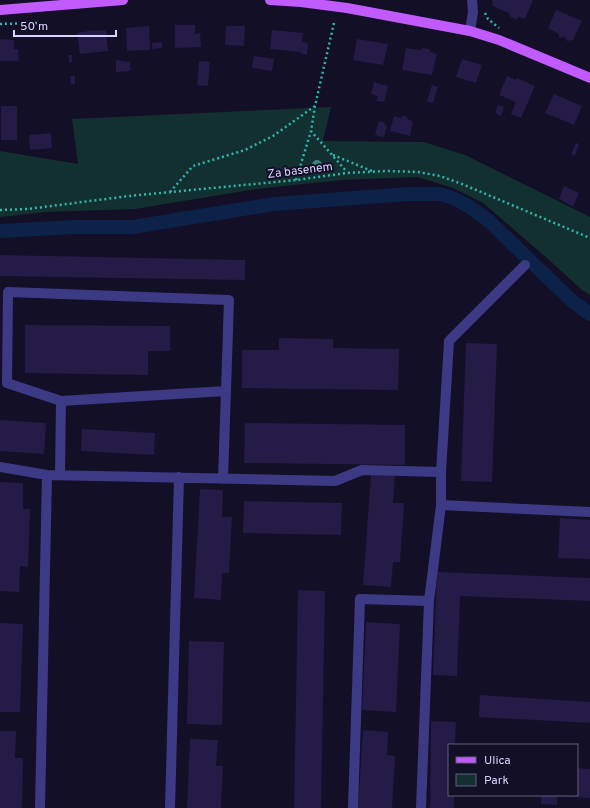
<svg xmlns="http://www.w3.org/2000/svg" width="590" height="808" viewBox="0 0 590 808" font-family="Overpass,sans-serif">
<rect width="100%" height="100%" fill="#130f26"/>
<path fill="#12302f" d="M331,107L323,141L424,142L465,155L590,217V295L582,290L548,259L483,203L453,188L417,177L342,180L256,189L135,209L46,212L0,217V151L78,164L72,119Z"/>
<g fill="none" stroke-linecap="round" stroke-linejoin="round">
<path stroke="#0c2248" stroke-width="14" d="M0,231L75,227H133L274,204L408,194H441L455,199L470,207L489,221L572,301L590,314"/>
</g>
<path fill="#241b47" d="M492,0H533L525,19L518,17L517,20L509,16L510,14L493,6Z
M556,10L582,21L573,40L567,41L564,36L561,38L559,37V34L548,28Z
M175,25H195V34L200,33L201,47L175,48Z
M149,26L150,50L127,51L126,28Z
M226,26H245L244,46L225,45Z
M95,30V31L106,30L108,51L80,54L77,33Z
M272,30L303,33L302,42L308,43L307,54H301V52L270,49Z
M0,39L14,40V49H18L19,61H0Z
M357,39L388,44L383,65L353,60Z
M162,42V48L152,49V43Z
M406,48L420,50L423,48L429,49L431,52L437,54L432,75L402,70Z
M68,55H72V62L69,63Z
M254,56L274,59L272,71L252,68Z
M462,59L482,65L476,83L456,77Z
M116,60L130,62V71L116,72Z
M199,61L210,62L208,86L197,85Z
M70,76H75V84H71Z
M507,76L516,80L517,78L535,86L521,118L511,114L516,102L499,95Z
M374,82L388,86L384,102L376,101L378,96L371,94Z
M432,85L438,87L433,103L427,101Z
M554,94L582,106L574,125L545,113Z
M498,105L504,107L501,116L495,113Z
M1,106H17V140H1Z
M402,115L408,117L407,119L413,121L410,136L390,131L394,116L401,118Z
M379,121L385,123L384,125L387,126L384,137L375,135Z
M51,133L52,148L30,150L29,135Z
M576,143L579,144L575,156L571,154Z
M564,186L579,193L573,207L559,199Z
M0,255L245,260V280L0,276Z
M25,325L170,326V351H148V375L25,373Z
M279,338L333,339V348L399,349L398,390L242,388V350H279Z
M466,343L497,344L492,482L461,481Z
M0,420L46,423L44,454L0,451Z
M245,423L405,425V465L244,463Z
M82,429L155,433L154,455L81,451Z
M371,475L395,476L393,503H404L400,562H393L391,587L363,585Z
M0,482L23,483V509H30L28,567L20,566L19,592L0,591Z
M200,489L223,490L222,517H232L229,573H222L221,600L194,598Z
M244,501L342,503L341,535L243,533Z
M560,518L590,520V559L558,558Z
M437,572L590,578V601L460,596L457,676L433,675Z
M298,590L325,591L321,808H294Z
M366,622L400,624L396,712L362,710Z
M0,623L23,624L20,712H0Z
M189,641L224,642L222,725L187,724Z
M480,695L590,702V723L479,717Z
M431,721L456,722L455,745H449V795H454V808H430Z
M363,730L388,732L387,755L395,756L392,808H358Z
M0,731H16L15,758H23L22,808H0Z
M190,739L218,740L216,766H223L221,808H187Z
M577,768L590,769V798L557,796V805L541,804V795H577Z"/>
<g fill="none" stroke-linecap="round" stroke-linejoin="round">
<path stroke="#2fb8b0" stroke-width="2.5" stroke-dasharray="2 3" stroke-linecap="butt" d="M485,13L488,19L499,28
M334,23L315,106L311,131L347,172
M0,24L38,23
M333,155L372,171
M296,180L311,131
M170,192L193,166L245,150L273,136L315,106
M0,210L28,209L129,196L296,180L347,173L387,171L418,172L440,176L462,184L590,238"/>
<path stroke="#3d3a85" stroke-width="10" d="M470,31L473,12L472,0
M61,401L226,391
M0,467L47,475L335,481L362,470L441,472L449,341L525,265
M441,472V505L590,512
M60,475L61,401L7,383L8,292L229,300L223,479
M40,808L47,475
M170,808L179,477
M353,808L360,599L429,601
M421,808L429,601L441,505"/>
<path stroke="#c25bff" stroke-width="10" d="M270,0L301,2L347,8L470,31L499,40L590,78
M0,10L123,0"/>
</g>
<circle fill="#3d827b" cx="317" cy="165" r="5"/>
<g text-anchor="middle" stroke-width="4" stroke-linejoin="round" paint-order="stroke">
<g font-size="12" fill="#d9d4ff" stroke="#130f26">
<text transform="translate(300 170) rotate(-7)" y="4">Za basenem</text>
</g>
</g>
<rect x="448" y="744" width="130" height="52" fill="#130f26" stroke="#625e7d"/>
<rect x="456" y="757" width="20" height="6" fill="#c25bff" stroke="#625e7d"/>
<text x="484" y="764" font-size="12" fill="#d9d4ff">Ulica</text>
<rect x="456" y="774" width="20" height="12" fill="#12302f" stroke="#625e7d"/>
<text x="484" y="784" font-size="12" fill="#d9d4ff">Park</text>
<path d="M14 30v6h102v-6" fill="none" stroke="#d9d4ff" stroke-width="2"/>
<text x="20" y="30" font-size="12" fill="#d9d4ff" stroke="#130f26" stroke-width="3" paint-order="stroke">50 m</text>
</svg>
